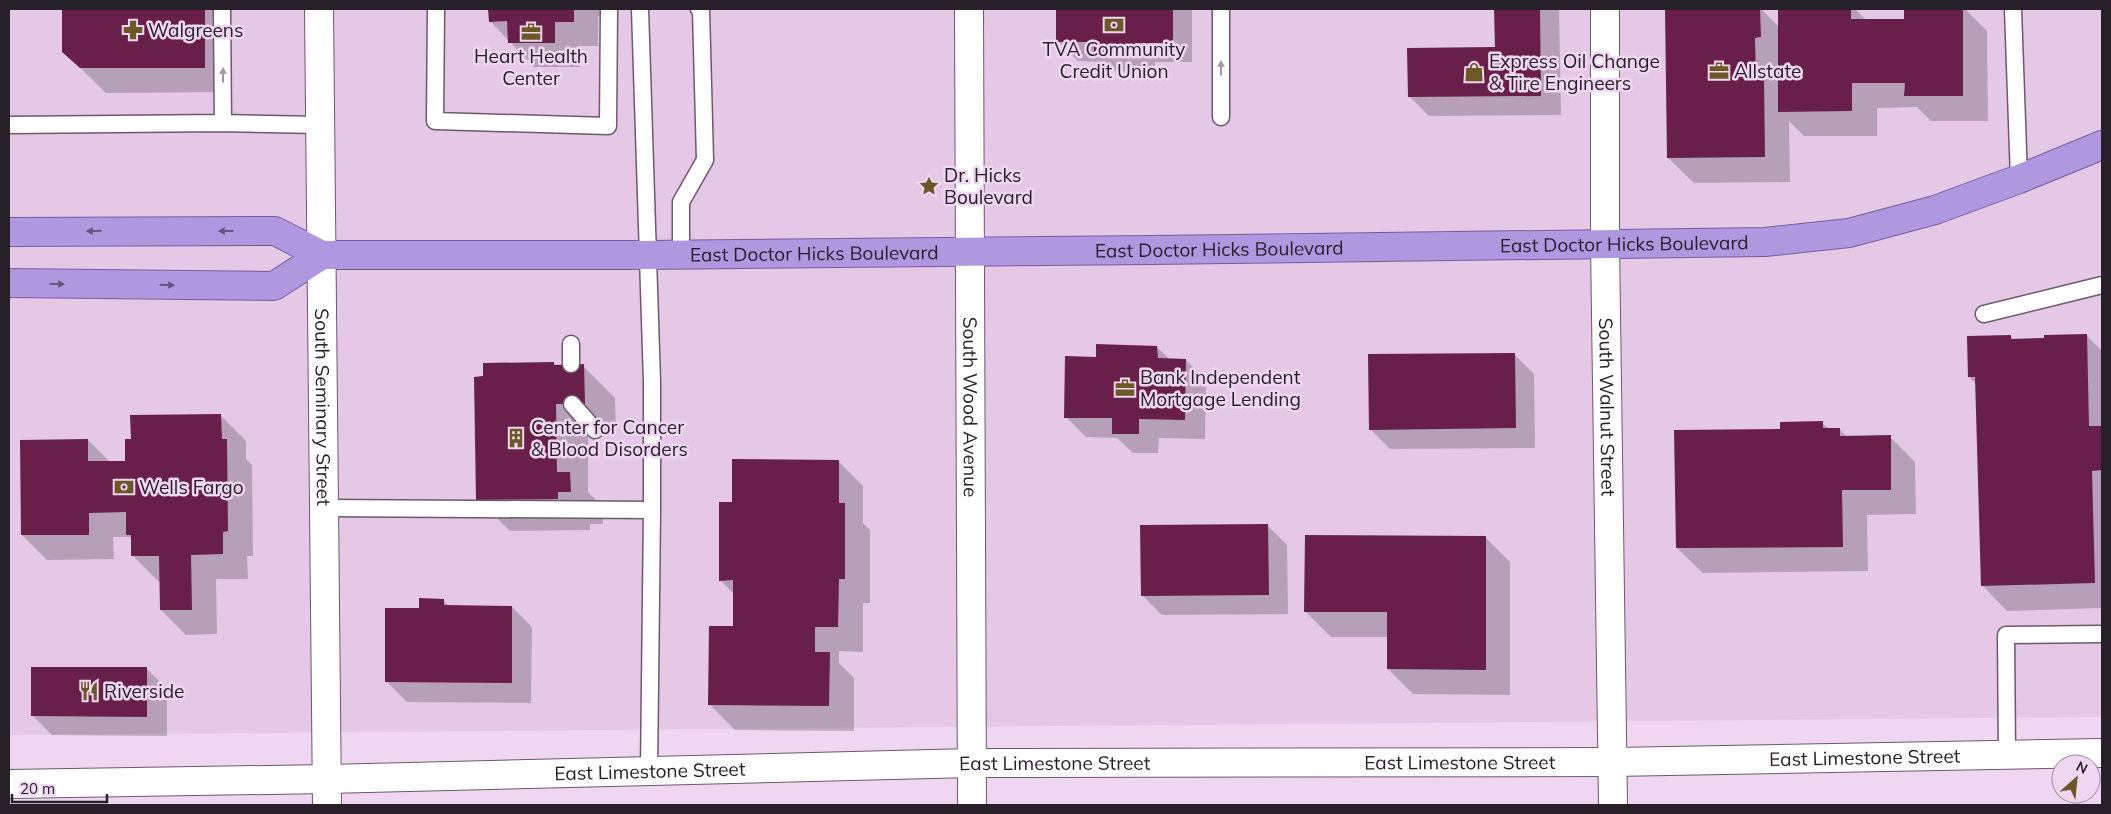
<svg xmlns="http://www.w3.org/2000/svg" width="2111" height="814" viewBox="0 0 2111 814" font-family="Mulish,sans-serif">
<rect width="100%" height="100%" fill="#efd7f1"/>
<path fill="#e4c8e6" d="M9,9H2102V717L9,735Z"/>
<path fill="#0003" d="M63,9H229L230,92L106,93L63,51Z
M490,9H610V16H598V46H579L580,67H534L490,21Z
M1058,9H1192V62H1155L1154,72L1115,71L1105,62L1078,61L1058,41Z
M1496,9H1559L1561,115L1429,116L1409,96L1496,48Z
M1666,9H1761L1779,27V9H1855L1866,20H1905V9H1965L1987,31L1988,121H1931L1917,107L1877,108V136H1804L1789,121L1790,182L1694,183L1668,158Z
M2086,335L2102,351V608L2007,611L1982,585L1976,384L1969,377L2010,336L2014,340Z
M1157,347L1169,359L1186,360L1206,380L1205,439L1159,438L1158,453H1133L1117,438L1086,437L1066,417L1097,359Z
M1514,354L1534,374L1535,448L1390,449L1370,429Z
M554,363L557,366H583L615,398L616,436H588V492L602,506L603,524H590V530L510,531L478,499Z
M221,416L246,441V459L252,465L253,556H247L248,579H216L217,634L186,635L161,610V581H158L133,556L132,540L130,537H113L114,559L47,560L22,535L88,440L110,462H126Z
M1822,423L1829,429H1839L1847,437H1890L1915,462L1916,514L1867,515L1868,571L1703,573L1677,548L1781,430Z
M838,461L863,486V523L870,530V603H863V652L839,651V663L854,678V731L735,730L710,705L734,627V594L720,580L733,503Z
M1267,525L1287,545L1288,614L1162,615L1142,595Z
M1485,537L1510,562V695L1413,694L1388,669V637H1331L1306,612Z
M443,600L450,607H512L532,627L531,703L407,702L387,682L421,609Z
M147,669L167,689V736L52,735L32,715Z"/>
<path fill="#681f4a" d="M62,9H205V68H80L62,52Z
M488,9H574V22H555V43H508L507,21L489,22Z
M1056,9H1173V43H1135V52H1094V42H1056Z
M1494,9H1540L1541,96L1408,97L1407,48L1495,47Z
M1665,9H1760L1761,37L1755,38L1756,79H1764L1765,157L1667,158Z
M1778,9H1851V19H1904V9H1963V96H1904L1905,83H1852V111L1778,112Z
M2087,334L2089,426H2102V470L2092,471L2095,583L1981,586L1975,377H1968L1967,336L2011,335V339L2044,338V335Z
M1096,344L1157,346L1158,358L1186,359L1185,420L1139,419V434H1112V418H1064L1065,356L1096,357Z
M1515,353L1516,428L1369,430L1368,354Z
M554,362V365L584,364L585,404H556L557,472H570L571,492H558V499L476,500L474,377L483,376V363Z
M221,414L222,439H227L228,531L223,532V554L191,555L192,610H160L159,556H131V535H126V512L89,513V535H21L20,440L88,439V461H125V439H131L130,415Z
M1823,421V428H1840V436L1891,435V490H1842L1843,547L1676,548L1674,430L1780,429V422Z
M732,459L839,460V503H845V579H839L838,627H815V652H830L829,706L708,705L709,626H733V580L719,581V502H732Z
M1268,524L1269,595L1141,596L1140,525Z
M1305,535L1486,536V670L1387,669V612H1304Z
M419,598L444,599V605L512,606V683L385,682V608H419Z
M31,667H147V717L31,716Z"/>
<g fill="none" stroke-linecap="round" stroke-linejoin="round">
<defs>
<path id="service" d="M222,9L223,123
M436,9L435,121L608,126L609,9
M640,9L652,382V510L649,771
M2013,9L2019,179
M1221,117V9
M9,125L223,123L320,125
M681,254V202L705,160L701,10L699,9
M1984,314L2102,285
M571,344V364
M572,404L595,430
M324,508L652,510
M2007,755L2006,635L2102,634"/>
<g id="minor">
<path id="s1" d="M319,9L327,805"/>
<path id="s2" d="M969,9L972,805"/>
<path id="s3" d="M9,784L327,779L972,763L1613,762L2102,753"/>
</g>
<g id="tertiary">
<path id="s4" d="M1605,9V244L1613,805"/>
</g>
<g id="trunk">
<path id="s5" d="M9,232L275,231L322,255H647L1150,250L1765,242L1849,233L1935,210L2019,179L2102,145"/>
<path d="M9,283L274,286L322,255"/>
</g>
</defs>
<use href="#service" stroke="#6c596e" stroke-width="19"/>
<use href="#minor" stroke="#6c596e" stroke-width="30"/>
<use href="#tertiary" stroke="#6c596e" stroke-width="30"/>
<use href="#trunk" stroke="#745d9b" stroke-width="30"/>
<use href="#service" stroke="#fff" stroke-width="16"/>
<use href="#minor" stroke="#fff" stroke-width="28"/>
<use href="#tertiary" stroke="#fff" stroke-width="28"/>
<use href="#trunk" stroke="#b098e0" stroke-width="28"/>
</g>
<defs><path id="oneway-solid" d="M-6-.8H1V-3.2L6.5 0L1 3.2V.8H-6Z" transform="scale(1.25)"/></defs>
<g fill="#9e9b9f">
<use href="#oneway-solid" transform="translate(1221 68) rotate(-90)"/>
<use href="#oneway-solid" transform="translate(223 75) rotate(-90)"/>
</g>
<g fill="#65567b">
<use href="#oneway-solid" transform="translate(94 231) rotate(179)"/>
<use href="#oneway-solid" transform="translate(226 231) rotate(-180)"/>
<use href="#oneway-solid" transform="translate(57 284) rotate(1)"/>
<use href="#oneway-solid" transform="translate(167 285) rotate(1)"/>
</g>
<defs>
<symbol id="bank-bare" viewBox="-9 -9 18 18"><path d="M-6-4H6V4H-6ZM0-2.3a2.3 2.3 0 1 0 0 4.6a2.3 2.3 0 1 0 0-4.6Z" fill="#6c5827" stroke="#efd7f1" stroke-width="2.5" paint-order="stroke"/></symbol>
<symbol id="pharmacy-bare" viewBox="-9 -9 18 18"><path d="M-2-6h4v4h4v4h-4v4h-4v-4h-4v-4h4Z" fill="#6c5827" stroke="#efd7f1" stroke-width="2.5" paint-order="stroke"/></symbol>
<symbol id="office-bare" viewBox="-9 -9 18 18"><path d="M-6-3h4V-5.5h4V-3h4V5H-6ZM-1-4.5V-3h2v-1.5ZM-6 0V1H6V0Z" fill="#6c5827" stroke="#efd7f1" stroke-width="2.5" paint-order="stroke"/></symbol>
<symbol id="shop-bare" viewBox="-9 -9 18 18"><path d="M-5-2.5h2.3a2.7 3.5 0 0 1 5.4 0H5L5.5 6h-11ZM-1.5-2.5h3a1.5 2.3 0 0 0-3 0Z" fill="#6c5827" stroke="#efd7f1" stroke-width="2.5" paint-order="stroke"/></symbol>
<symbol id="sight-bare" viewBox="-9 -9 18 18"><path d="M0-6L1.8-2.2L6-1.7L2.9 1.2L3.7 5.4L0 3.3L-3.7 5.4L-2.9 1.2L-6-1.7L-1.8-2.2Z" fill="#6c5827" stroke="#efd7f1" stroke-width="2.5" paint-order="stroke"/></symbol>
<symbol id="building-bare" viewBox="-9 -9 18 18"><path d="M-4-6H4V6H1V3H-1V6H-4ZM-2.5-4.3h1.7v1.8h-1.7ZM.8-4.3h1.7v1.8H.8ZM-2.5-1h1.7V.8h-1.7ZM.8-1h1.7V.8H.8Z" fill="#6c5827" stroke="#efd7f1" stroke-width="2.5" paint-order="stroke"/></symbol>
<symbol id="restaurant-bare" viewBox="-9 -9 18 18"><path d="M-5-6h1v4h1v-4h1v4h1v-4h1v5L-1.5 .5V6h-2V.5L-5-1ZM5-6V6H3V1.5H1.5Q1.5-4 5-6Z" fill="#6c5827" stroke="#efd7f1" stroke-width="2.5" paint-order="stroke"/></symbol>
</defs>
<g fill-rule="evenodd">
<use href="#bank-bare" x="1100" y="11" width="28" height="28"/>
<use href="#pharmacy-bare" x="119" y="16" width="28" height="28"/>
<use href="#office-bare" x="517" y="18" width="28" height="28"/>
<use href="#office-bare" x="1705" y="57" width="28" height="28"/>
<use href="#shop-bare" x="1460" y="58" width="28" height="28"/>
<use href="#sight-bare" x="915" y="172" width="28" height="28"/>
<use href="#office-bare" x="1111" y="374" width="28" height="28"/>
<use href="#building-bare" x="502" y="424" width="28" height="28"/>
<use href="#bank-bare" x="110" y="473" width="28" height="28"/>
<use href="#restaurant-bare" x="75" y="677" width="28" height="28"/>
</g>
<g text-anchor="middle" stroke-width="5" stroke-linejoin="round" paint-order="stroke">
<g font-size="19" fill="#282029" stroke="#efd7f1" text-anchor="start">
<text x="148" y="37">Walgreens</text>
<text x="1114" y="56" text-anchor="middle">TVA Community<tspan x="1114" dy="22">Credit Union</tspan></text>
<text x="531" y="63" text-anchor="middle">Heart Health<tspan x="531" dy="22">Center</tspan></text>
<text x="1489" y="68">Express Oil Change<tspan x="1489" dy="22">&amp; Tire Engineers</tspan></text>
<text x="1734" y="78">Allstate</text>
<text x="944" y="182">Dr. Hicks<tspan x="944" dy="22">Boulevard</tspan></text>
<text x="1140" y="384">Bank Independent<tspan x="1140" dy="22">Mortgage Lending</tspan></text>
<text x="531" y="434">Center for Cancer<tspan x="531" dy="22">&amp; Blood Disorders</tspan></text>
<text x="139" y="494">Wells Fargo</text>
<text x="104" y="698">Riverside</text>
</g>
<g font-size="19" fill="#282029" stroke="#efd7f1">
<text dy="7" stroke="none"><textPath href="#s5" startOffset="1621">East Doctor Hicks Boulevard</textPath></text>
<text dy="7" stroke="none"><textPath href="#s5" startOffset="1216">East Doctor Hicks Boulevard</textPath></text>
<text dy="7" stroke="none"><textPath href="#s5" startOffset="811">East Doctor Hicks Boulevard</textPath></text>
<text dy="7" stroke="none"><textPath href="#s1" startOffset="398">South Seminary Street</textPath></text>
<text dy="7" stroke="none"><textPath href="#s2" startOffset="398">South Wood Avenue</textPath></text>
<text dy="7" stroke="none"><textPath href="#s4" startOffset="398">South Walnut Street</textPath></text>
<text dy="7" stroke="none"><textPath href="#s3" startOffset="1856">East Limestone Street</textPath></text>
<text dy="7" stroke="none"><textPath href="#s3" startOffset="1451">East Limestone Street</textPath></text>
<text dy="7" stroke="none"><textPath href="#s3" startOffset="1046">East Limestone Street</textPath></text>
<text dy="7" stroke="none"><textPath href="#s3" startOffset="641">East Limestone Street</textPath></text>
</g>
</g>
<rect width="2111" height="814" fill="none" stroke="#282029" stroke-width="20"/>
<g transform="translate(2076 779) rotate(27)"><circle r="24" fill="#efd7f1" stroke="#9f8ea1"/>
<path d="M0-4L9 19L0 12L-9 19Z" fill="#6c5827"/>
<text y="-8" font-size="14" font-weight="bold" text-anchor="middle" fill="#282029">N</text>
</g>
<path d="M12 794v8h95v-8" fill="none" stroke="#282029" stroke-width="2.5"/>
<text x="20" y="794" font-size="15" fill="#282029" stroke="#efd7f1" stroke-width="4" paint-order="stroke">20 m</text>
</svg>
